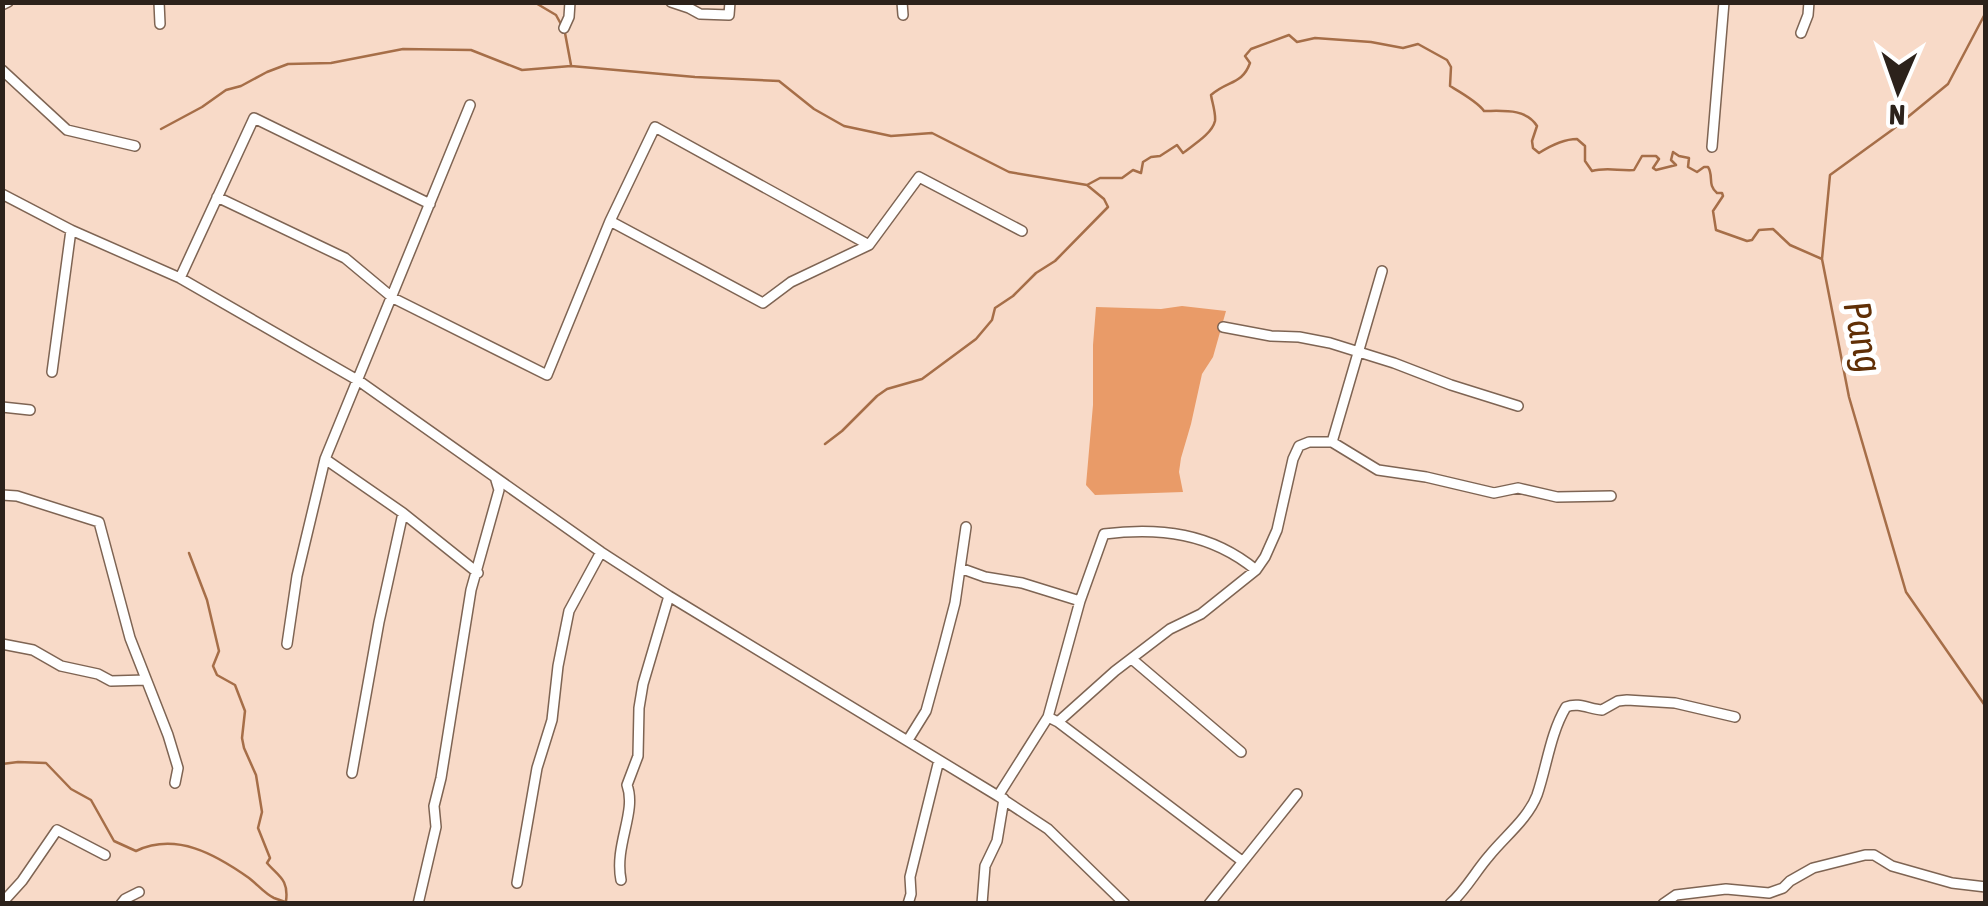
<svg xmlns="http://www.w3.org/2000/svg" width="1988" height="906" viewBox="0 0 1988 906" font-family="'Asap Condensed',sans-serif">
<rect width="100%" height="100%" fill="#f8dac8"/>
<path fill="#e99b68" d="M1182,306L1226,311L1213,357L1202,374L1191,424L1181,458L1179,472L1183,492L1095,495L1086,485L1093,405V345L1096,307L1161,309Z"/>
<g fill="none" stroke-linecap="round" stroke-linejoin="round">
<path stroke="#a66e48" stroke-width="2.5" d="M534,2L556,15L562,26
M1986,12L1948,84L1892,130L1830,175L1822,259L1849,397L1906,592L1986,707
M565,33L571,65
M161,129L202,107L226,90L241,86L267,72L288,64L331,63L403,49L471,50L522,70L571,66L695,77L779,81L814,109L844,126L891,136L932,133L1009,172L1087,185L1100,178H1122L1133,170L1141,173L1143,162L1151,157L1160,156L1177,145L1183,153C1193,145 1212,134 1215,121C1216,113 1212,102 1211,95C1228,80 1242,85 1250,63L1245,56L1251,49L1289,35L1297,42L1315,38L1371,42L1403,48L1418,44L1447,60L1451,67L1450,86C1460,92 1478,102 1484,111C1502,111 1526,108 1537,126L1532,141L1533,148L1539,153C1550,146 1564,139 1577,139L1585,146V161L1592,171C1606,167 1619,171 1634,170L1642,156H1656L1659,159L1653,168L1656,170L1676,165L1671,160L1673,152L1679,156L1689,158L1688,167L1697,172L1704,167H1708C1714,176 1707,185 1717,193H1722L1723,196L1713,211L1716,230L1747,241L1752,240L1759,230L1773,229L1790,245L1822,259
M825,444L842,431L877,396L887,389L922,379L976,339L992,320L995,308L1013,296L1036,273L1055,261L1108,207L1104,199L1087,185
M189,553L207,600L219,651L213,666L217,675L235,685L245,711L242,738L244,748L256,775L262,812L258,828L270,858L267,863C278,876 289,879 286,901
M2,764L18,762L46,763L71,789L91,800L114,841L136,851C176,832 215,854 249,878C257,884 265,894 274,898C279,900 284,901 289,904"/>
<defs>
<path id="street" d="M159,2L160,24
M671,2L689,8L700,14L729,15L730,2
M902,2L903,15
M2,5L8,2
M564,28L569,17L570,2
M1801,33L1808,15L1809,2
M2,70L67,130L135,146
M1712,147L1724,2
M2,194L71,230L180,278L359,381L601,552L669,596L998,796L1048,829L1125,904
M217,197L345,258L393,298L547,375L610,221L655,127L869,245
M610,221L763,303L791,282L869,245L919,177L1022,231
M180,278L254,118L430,204
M1223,327L1271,336L1299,337L1330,343L1394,363L1451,385L1518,406
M52,372L71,230
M2,407L30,410
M1332,442L1382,271
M325,459L403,513L478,573
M2,495L17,496L99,522L130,638L168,735L178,768L175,783
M960,568L985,577L1022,583L1080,601
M2,644L33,650L61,666L98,674L111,681L146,680
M287,644L297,576L325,459L470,105
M1133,660L1241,752
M1048,717L1058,722L1115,671L1170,629L1201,614L1256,570L1265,557L1277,530L1293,459L1299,446L1309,442H1332L1378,470L1426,477L1494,493L1518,488L1557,497L1611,496
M1058,722L1242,861
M908,740L926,711L943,649L955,603L966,527
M352,773L379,622L403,513
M998,796L1048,717L1080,601L1104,534C1160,527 1211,533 1256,570
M621,880C614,845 637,812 627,785L638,756L639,708L643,684L669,596
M517,883L537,768L552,720L558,666L569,611L601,552
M2,903L22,881L57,830L105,855
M121,904L125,899L139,892
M418,904L436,827L434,806L441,778L471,590L499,490L496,480
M908,904L911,894L910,877L939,760
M982,904L985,866L997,841L1004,799
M1209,904L1297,794
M1450,904C1466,890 1475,872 1489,856C1504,837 1528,819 1537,795C1547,766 1550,734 1566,707C1579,702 1589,709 1602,710L1618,701L1627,700L1675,703L1735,717
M1663,904L1676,895L1726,889L1769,893L1783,888L1790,881L1813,868L1865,855H1874L1892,866L1952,883L1986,887"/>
</defs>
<use href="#street" stroke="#7e6453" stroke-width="12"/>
<use href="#street" stroke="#fff" stroke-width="9"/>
</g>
<g text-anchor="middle" stroke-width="10" stroke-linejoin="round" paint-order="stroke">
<g font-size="38" font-style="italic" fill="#602f06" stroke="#fff">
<text transform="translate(1863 337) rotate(79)" y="13">Pang</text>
</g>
</g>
<rect width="1988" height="906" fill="none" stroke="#2c221b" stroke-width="10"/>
<g transform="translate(1898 90) rotate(182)" stroke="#ffffff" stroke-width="8" paint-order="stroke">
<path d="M0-8L18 38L0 25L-18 38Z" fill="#2c221b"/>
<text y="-15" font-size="28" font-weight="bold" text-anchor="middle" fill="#2c221b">N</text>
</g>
</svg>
